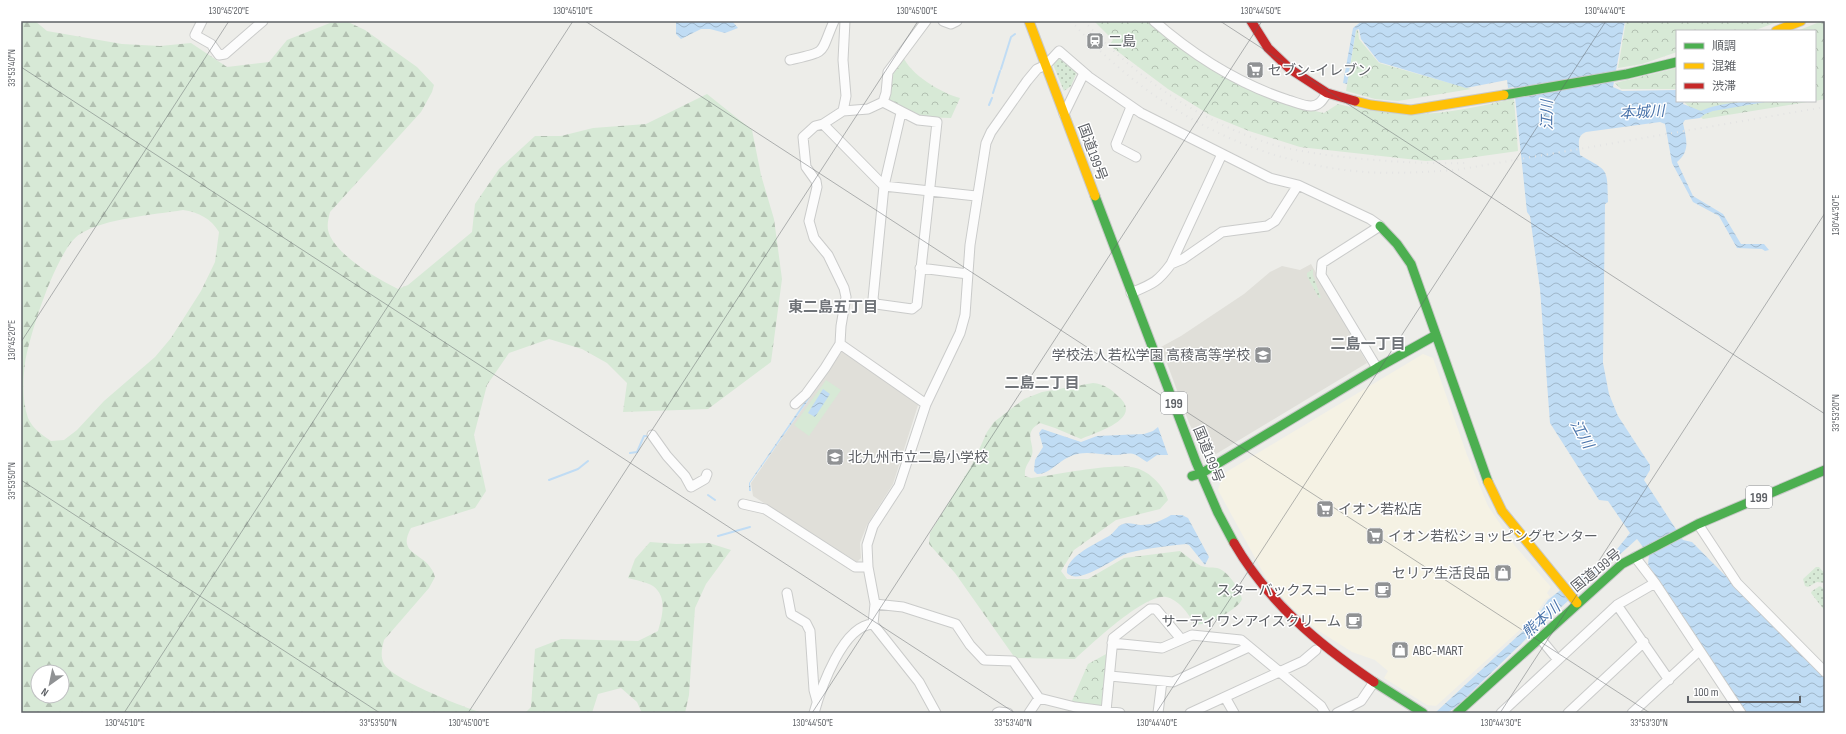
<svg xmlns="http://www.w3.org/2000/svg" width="1846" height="734" viewBox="0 0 1846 734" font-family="'Sofia Sans Condensed','Noto Sans JP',sans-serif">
<defs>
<pattern id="grass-dots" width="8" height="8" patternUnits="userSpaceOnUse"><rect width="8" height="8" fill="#d7e9d6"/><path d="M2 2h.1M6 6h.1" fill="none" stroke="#b2c0b1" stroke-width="1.8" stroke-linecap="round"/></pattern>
<pattern id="forest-firs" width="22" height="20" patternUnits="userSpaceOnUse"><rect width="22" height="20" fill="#d7e9d6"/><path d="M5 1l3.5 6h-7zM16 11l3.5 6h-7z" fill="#b2c0b1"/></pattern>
<pattern id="park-crowns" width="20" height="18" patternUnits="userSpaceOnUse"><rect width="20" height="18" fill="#d7e9d6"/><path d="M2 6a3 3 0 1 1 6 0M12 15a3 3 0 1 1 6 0" fill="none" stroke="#b2c0b1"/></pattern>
<pattern id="water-waves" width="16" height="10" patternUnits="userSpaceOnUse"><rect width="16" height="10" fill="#c0dcf4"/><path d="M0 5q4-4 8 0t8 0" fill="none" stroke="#9fb6c9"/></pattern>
</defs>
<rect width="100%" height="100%" fill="#edede9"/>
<path fill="#f5f2e4" d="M1423,354L1433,358L1467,455L1488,506L1515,546L1551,587L1547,593L1550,597L1546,599L1533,618L1436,706L1427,705L1384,678L1388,671L1375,660L1352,652L1316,629L1290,606L1266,578L1218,490L1223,474Z"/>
<path fill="#e0dfd9" d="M1311,264L1367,363L1216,454L1202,449L1189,423L1161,347L1181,336L1244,294L1270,272L1282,266L1300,270Z
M843,350L919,402L893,484L867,525L860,543L861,558L857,562L753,496L751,483Z"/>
<path fill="url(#grass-dots)" d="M1060,58L1063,59L1077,72L1071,86L1064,91L1052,62Z
M1313,269V275L1321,298H1319L1307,276V273Z
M1816,567H1819L1825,574V583L1817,582L1808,587L1805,586L1803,579Z
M1820,586L1825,590V611L1811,593L1812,591Z"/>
<path fill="url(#forest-firs)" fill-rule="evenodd" d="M21,21H35L47,31L122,44L160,46L191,43L227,67L269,62L287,40L330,23L348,22L365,30L417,67L434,85L432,92L421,112L330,212C328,220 326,228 330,236C341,258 376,278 398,289L408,285L472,232L475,204L499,169L535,136H561L593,128L646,124L707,94L752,130L761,175L774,219L782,279L771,362L708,409L623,412L627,383L607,363L582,349L549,339L509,353L487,385L474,435L486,491L475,508L411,528C395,557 428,551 435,577L429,588L384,640C382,648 380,656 384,664C392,679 465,708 483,713H21ZM183,210C199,212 211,219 219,232L215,262L201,291L171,338L155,357L104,401L77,430L64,440L51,441C41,434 33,429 28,418C22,401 23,380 25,363C29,336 57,248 80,234C106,218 153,215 183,210ZM38,672H62V696H38Z
M1093,383C1104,384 1111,389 1119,397C1144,419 1095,433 1081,439L1055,428L1040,423C1022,433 1035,443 1032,455C1029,464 1024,466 1025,476L1031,478C1056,475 1114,462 1136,468C1150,472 1164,486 1168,500L1160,509L1116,520L1074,550L1061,571L1067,579H1088L1124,558L1180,551C1187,556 1194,562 1201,566C1207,568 1211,567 1217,568C1227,570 1240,589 1242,599C1239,609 1204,628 1194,624C1189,614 1178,599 1166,597C1144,594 1092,644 1075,659L1015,658L955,573L929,544L930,533L973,463L987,432L994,422L1024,399L1042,392Z
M650,542L676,544L709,543L731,550L706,584L695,608L689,695L685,713H642L637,702L621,688L598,694L592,713H525L531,707L535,649L561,639L638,641L658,631C662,617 668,597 653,586C646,582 635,580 628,578L635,559Z"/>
<path fill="url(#park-crowns)" d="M1094,21H1149L1167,38L1297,107L1324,113L1338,104C1364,110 1390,114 1417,114C1449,114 1483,105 1514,99L1518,151L1461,159L1426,161L1300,147L1249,131L1210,115L1168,89L1109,45L1113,40Z
M1626,21H1780L1753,31H1677V52L1642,64L1618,68Z
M1822,21H1825V99L1815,101V31H1797Z
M1358,30L1359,39L1379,63L1471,89L1398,101L1375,99L1346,91L1356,31Z
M903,56C909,74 943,94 960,98L951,118L919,117L887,100L889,77Z
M1677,68V89H1621L1615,83Z
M1685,101H1814L1703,119L1685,103Z
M1108,653L1103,704L1099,707L1071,703L1088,664Z"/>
<path fill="#d7e9d6" d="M826,380L841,390L809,436L794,425Z"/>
<path fill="url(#water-waves)" d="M676,21H732L738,28L725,33L710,29H701L681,39L676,34Z
M1362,21H1625L1613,87L1622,91L1677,90V101H1684L1683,104L1701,111C1719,102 1751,101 1771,101L1713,111L1705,114L1700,118L1685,120L1683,123C1686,139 1691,150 1677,162L1693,196L1723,214L1741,244H1764L1769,250L1765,251L1762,249L1737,248L1719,216L1693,202L1672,163L1665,124L1660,122L1586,132C1576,136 1579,145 1580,155C1609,172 1607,167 1608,202L1605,204L1603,363L1609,394L1618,416L1650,465V470L1644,480L1683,540L1692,542L1825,676V713H1745L1675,610L1648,564L1649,555L1637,539L1530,635L1456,707L1447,713H1435L1535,620L1548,600L1578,576L1592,568L1614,553L1630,533L1608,501L1599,500L1550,423L1540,289L1530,216L1527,212L1514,87L1508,88L1507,80L1466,88L1379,62L1361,39L1359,29L1356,30L1347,84L1343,83L1353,28Z
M836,356H838L828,372L750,483L751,491H749V483Z
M823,389L830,394L815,417L808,413Z
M1158,427L1168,455H1157L1147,462C1143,460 1140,457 1136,455C1130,452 1124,454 1118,455C1101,456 1085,449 1069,457C1059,461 1048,475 1037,474L1034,471L1035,460L1043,447L1039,433L1042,429L1081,442L1097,436L1144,434L1153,431Z
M1171,515H1182L1188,518L1209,557L1205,565L1189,545L1186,544C1167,546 1147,548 1128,553C1113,558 1079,586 1067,573C1065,557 1097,543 1109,536C1114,533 1117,526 1123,524C1129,522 1136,525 1141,525C1152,525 1161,521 1171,515Z"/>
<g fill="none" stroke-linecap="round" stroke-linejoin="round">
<path stroke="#c0dcf4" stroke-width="2" d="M1001,69L1011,37L1015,34
M993,93L1000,71
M989,105L992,98
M630,453L637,452L644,436H649
M549,480L578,469L588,461
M708,495L715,500
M718,536L750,527"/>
<defs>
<path id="street" d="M202,21L195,35L211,44L219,55L225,54L263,21
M943,21L951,24L957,21
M1154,21C1193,55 1239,84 1288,100C1295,102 1303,106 1311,106C1320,106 1323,99 1327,93
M790,60C829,51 819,55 834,21
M883,102L918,120L937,122L917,305L912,309L876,304L873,299L884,186L901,113
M1131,107L1116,144L1117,147L1136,157
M843,111L846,96L843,60L845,21
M1064,114L1084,73
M823,124L884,186L976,196
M1171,264L1183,259L1222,232L1267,226L1275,221L1298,185
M920,268L968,274
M1131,293C1152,284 1157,283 1171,264L1222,154
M840,344L926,404
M795,404L806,394L825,368L840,344L841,326L846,297L844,288L828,255L814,238L809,221L817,187L816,181L806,167L803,137L815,126L823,124L843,111L868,109L883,102L886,93L888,72L926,21
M652,435L667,456L685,476L691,487L705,479L707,474
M743,504L765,509L855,567H868
M1698,524L1737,583L1825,672
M1635,557L1655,583L1741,713
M787,593L791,614L806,623L810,631L814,690L817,701
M875,604L903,607L956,624L970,645L984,660L1013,661L1039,698L1075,707L1120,713
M1617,605L1669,680
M1539,637L1558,660
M1112,643L1162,648L1192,635L1241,640L1321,706L1325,713
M1110,676L1173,682L1249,647
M1225,697L1234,713
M1106,711L1113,638L1150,609H1156L1181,639
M814,713C821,688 843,625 873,624
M936,713L919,682L873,624L875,604L868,567L867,545L873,526L899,486L926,404L960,333L965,315L970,245L986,143L991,132L1027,81L1037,69L1046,65L1059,51L1089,77L1141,113L1270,178L1298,185L1370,219L1380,226L1322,263L1321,275L1377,368
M997,713L999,712L1008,713
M1029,713L1039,698
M1158,713L1162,681
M1190,713L1303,661L1316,650
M1337,713L1361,701L1374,682
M1501,713L1617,605L1655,583
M1568,713L1644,642
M1632,713L1699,651"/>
<path id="fast" d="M1504,95L1627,74L1677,62
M1095,196L1196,462L1218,513L1234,543
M1380,226L1397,244L1411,264L1488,482
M1192,476L1202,473L1377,368L1436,335
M1374,682L1423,713
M1457,713L1622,564L1698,524L1825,470"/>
<path id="slow" d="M1029,21L1095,196
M1776,31L1801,21
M1355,101L1371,105L1411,110L1504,95
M1488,482L1502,511L1577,603"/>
<path id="jam" d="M1251,21L1268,48L1290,69L1327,93L1355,101
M1234,543C1269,603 1317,643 1374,682"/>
</defs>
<use href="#street" stroke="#cacbca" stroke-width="11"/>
<use href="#fast" stroke="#c9c9c9" stroke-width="11"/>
<use href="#slow" stroke="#c9c9c9" stroke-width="11"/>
<use href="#jam" stroke="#c9c9c9" stroke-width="11"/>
<use href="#street" stroke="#fcfcfc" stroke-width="9"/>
<use href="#fast" stroke="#4caf50" stroke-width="9"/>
<use href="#slow" stroke="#ffc107" stroke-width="9"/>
<use href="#jam" stroke="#c62828" stroke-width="9"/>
<path stroke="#e3e3e3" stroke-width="2" stroke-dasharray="1 5" stroke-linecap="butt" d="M1071,21C1149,107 1248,163 1365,172C1395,174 1425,172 1456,170L1825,107
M1084,21C1133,75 1196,119 1265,142C1285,149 1307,152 1327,155C1375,161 1421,164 1469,163"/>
</g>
<path fill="none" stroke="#5e6166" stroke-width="1" stroke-opacity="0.45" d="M585,21L1650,713M1220,21L1825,414M21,67L1015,713M21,342L229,21M21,480L380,713M124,713L573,21M468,713L918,21M812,713L1262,21M1156,713L1606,21M1500,713L1825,213"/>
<defs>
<symbol id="station-square" viewBox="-11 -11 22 22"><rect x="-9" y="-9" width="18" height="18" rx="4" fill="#909294" stroke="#fff"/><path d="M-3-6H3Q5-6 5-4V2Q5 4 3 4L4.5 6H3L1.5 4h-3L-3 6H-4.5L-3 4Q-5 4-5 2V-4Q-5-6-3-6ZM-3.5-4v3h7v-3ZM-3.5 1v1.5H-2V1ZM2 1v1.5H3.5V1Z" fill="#fff"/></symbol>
<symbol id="supermarket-square" viewBox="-11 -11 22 22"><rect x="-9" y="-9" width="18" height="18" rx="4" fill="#909294" stroke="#fff"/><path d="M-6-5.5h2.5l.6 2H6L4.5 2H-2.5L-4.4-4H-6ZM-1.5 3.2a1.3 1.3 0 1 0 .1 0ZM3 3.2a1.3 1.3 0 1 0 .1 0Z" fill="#fff"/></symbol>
<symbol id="school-square" viewBox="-11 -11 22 22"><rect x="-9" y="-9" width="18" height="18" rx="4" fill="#909294" stroke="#fff"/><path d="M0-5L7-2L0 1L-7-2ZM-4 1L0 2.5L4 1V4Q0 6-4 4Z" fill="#fff"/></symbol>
<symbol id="shop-square" viewBox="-11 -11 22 22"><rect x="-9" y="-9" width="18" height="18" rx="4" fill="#909294" stroke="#fff"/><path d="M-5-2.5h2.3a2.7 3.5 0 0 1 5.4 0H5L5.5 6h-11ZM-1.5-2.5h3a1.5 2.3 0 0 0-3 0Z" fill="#fff"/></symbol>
<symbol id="cafe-square" viewBox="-11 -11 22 22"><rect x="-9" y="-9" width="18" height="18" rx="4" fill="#909294" stroke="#fff"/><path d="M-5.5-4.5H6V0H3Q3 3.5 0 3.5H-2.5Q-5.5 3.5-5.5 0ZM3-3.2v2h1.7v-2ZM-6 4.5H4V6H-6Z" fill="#fff"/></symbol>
</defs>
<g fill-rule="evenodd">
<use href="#station-square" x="1085" y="31" width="20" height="20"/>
<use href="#supermarket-square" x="1245" y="60" width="20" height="20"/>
<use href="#school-square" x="1253" y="345" width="20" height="20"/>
<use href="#school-square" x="825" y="447" width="20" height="20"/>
<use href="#supermarket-square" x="1315" y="499" width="20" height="20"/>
<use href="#supermarket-square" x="1365" y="526" width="20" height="20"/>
<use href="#shop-square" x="1493" y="563" width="20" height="20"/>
<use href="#cafe-square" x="1373" y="580" width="20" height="20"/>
<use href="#cafe-square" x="1344" y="611" width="20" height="20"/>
<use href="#shop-square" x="1390" y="640" width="20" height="20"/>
</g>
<g text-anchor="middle" stroke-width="3" stroke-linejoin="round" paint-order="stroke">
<g fill="#fff" stroke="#8e9094" stroke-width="1">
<rect x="1161" y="392" width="26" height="22" rx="3"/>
<rect x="1746" y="486" width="26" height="22" rx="3"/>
</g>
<g font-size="13" font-weight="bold" fill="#5e6166">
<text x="1174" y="408">199</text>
<text x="1759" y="502">199</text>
</g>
<g font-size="14" fill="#5e6166" stroke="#fff" text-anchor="start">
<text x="1108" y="46">二島</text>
<text x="1268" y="75">セブン-イレブン</text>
<text x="1250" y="360" text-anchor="end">学校法人若松学園 高稜高等学校</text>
<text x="848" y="462">北九州市立二島小学校</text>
<text x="1338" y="514">イオン若松店</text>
<text x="1388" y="541">イオン若松ショッピングセンター</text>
<text x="1490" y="578" text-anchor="end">セリア生活良品</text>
<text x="1370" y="595" text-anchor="end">スターバックスコーヒー</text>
<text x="1341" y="626" text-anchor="end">サーティワンアイスクリーム</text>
<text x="1413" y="655">ABC-MART</text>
</g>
<g font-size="14" fill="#5e6166" stroke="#fff">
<text transform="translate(1093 152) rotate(70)" y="5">国道199号</text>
<text transform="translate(1209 454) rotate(68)" y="5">国道199号</text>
<text transform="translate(1596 570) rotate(-39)" y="5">国道199号</text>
</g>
<g font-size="15" font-style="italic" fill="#4a74ab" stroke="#fff">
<text transform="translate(1642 112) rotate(-3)" y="5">本城川</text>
<text transform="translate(1547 115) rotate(-90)" y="5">江川</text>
<text transform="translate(1582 434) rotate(61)" y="5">江川</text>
<text transform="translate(1541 620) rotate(-42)" y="5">熊本川</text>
</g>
<g font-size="15" font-weight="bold" fill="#6f7378" stroke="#fff">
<text x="833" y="312">東二島五丁目</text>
<text x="1368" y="349">二島一丁目</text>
<text x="1042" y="388">二島二丁目</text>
</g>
</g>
<rect width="1846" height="734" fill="none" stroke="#ffffff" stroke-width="44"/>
<rect x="1676" y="30" width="140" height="72" fill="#ffffff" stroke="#bfc0c2"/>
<rect x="1684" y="43" width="20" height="6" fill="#4caf50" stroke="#bfc0c2"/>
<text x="1712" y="50" font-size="12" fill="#5e6166">順調</text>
<rect x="1684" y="63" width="20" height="6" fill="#ffc107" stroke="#bfc0c2"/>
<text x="1712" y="70" font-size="12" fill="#5e6166">混雑</text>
<rect x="1684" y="83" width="20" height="6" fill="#c62828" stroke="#bfc0c2"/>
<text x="1712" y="90" font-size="12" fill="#5e6166">渋滞</text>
<g transform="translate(50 684) rotate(213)"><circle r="19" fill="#ffffff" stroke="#bfc0c2"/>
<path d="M0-3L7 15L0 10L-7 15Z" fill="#909294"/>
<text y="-6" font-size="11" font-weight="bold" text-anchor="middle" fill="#5e6166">N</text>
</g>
<path d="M1688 696v6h112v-6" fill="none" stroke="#5e6166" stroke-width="2"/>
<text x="1694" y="696" font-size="12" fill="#5e6166" stroke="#ffffff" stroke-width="3" paint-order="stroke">100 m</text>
<rect x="22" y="22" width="1802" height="690" fill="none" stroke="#5e6166" stroke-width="1.5"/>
<g font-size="10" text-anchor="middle" fill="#5e6166">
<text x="229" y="14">130°45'20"E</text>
<text x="573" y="14">130°45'10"E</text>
<text x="917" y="14">130°45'00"E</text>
<text x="1261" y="14">130°44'50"E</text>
<text x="1605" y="14">130°44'40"E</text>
<text transform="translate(11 68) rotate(-90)" y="4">33°53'40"N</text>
<text transform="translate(1835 215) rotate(-90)" y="4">130°44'30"E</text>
<text transform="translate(11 340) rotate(-90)" y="4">130°45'20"E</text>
<text transform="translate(1835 413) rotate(-90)" y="4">33°53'20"N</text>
<text transform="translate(11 481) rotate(-90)" y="4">33°53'50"N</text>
<text x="125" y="726">130°45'10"E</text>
<text x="378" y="726">33°53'50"N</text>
<text x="469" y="726">130°45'00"E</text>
<text x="813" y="726">130°44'50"E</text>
<text x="1013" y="726">33°53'40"N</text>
<text x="1157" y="726">130°44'40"E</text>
<text x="1501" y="726">130°44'30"E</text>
<text x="1649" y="726">33°53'30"N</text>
</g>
</svg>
